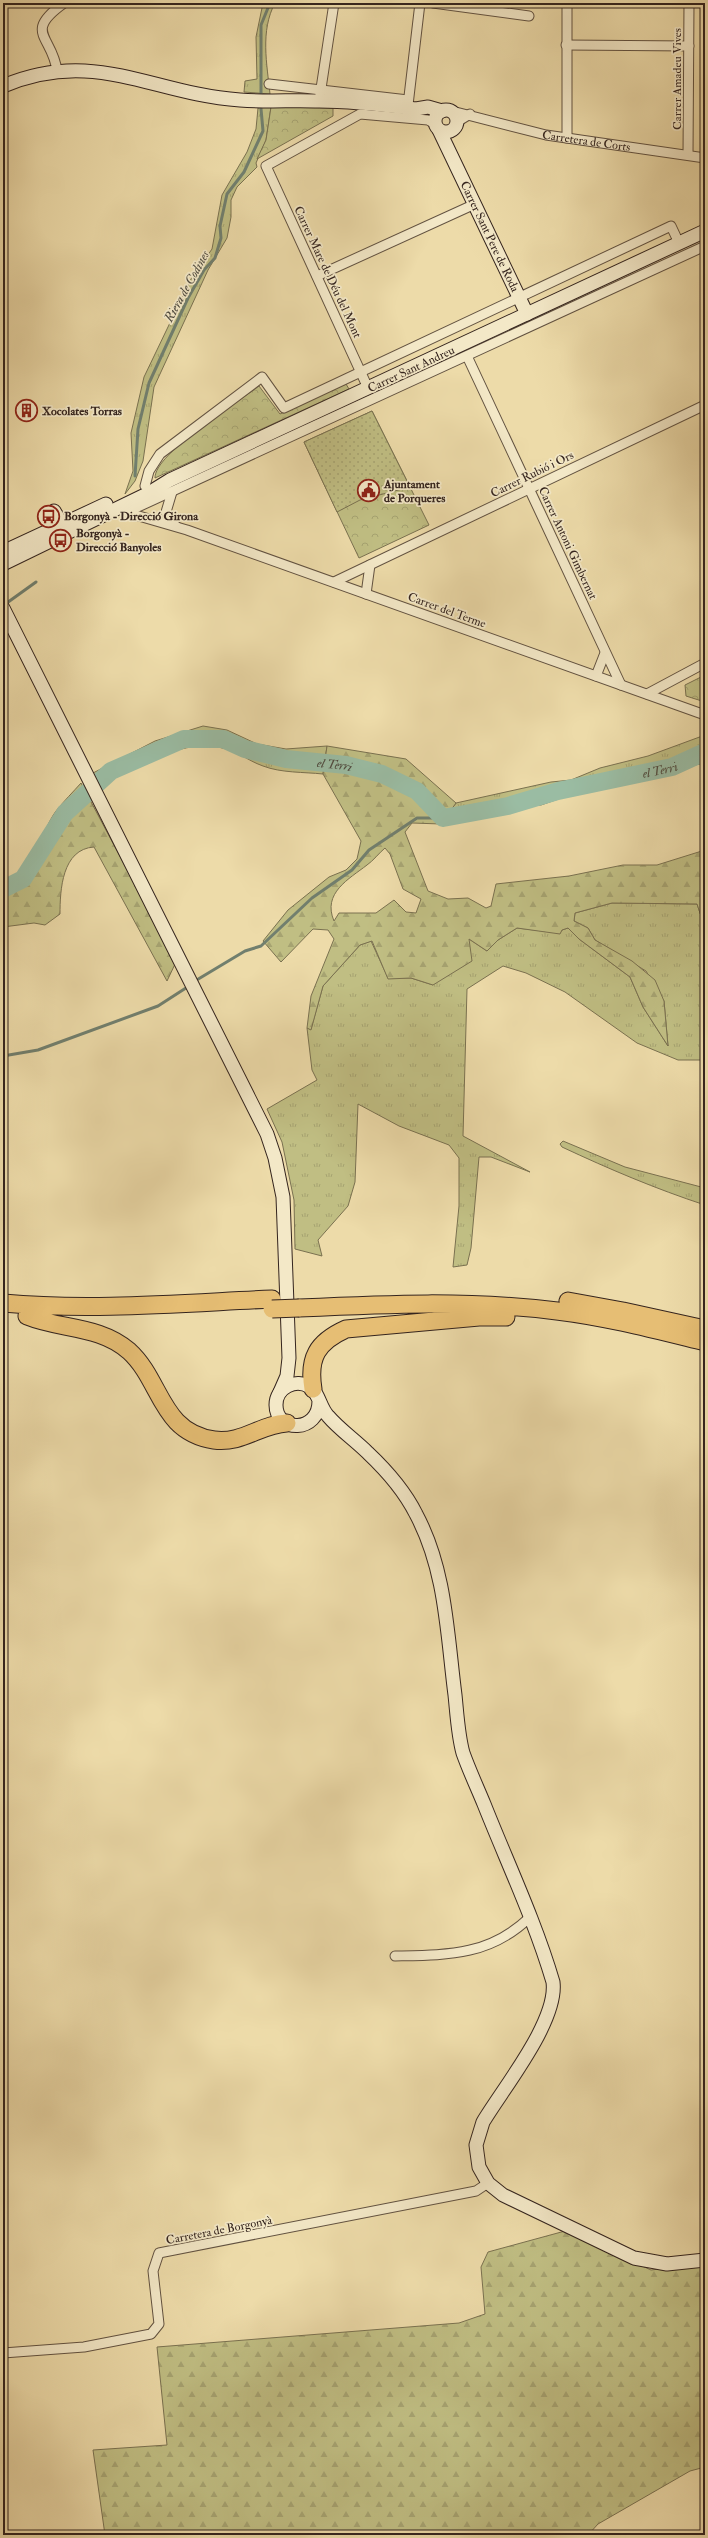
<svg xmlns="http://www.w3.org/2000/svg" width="708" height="2538" viewBox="0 0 708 2538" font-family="'IM FELL Double Pica',serif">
<defs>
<pattern id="grass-tufts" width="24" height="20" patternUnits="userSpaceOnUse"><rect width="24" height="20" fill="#c0be83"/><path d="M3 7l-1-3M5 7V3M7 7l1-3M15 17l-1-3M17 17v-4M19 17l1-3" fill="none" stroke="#a6a371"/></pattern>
<pattern id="forest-firs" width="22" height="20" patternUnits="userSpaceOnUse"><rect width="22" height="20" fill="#c0be83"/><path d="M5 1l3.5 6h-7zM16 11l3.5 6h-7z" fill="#a6a371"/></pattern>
<pattern id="park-crowns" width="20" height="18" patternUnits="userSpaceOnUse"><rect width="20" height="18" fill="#c0be83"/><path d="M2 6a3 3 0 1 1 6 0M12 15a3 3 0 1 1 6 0" fill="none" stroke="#a6a371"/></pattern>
<pattern id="garden-dots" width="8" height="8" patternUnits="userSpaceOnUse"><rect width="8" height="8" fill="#c0be83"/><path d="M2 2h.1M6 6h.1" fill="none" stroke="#a6a371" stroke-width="1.8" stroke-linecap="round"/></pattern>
</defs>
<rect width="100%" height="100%" fill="#eddba9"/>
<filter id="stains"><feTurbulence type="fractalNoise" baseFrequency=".005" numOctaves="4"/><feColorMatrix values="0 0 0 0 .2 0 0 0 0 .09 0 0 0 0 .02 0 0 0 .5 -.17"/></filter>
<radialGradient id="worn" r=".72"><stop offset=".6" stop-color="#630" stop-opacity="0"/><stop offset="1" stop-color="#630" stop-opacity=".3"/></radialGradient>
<path fill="url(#grass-tufts)" stroke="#7a7150" d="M263,3H275C260,31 267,64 270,94L244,92L245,81L257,79L256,37Z
M271,107L266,140L256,163L257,167L237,187L231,200V217L227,238L208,270L154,387L143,461L135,481L125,494L133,471L131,433L144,377L191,279L212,249L222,195L247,152L256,129L258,108Z
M203,726L227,730L257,744L286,749L327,746L323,774C304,772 281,773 263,766C246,760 239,751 218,747C176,740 135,769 98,786L93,773L155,741Z
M705,735V763L602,784L541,805L522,806L462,822L441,824L456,803L551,782L571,780L600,768L648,756Z
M612,903L697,904L705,928V1060H678L637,1043L565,992L526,973L503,966L467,989L463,1136L530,1172L491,1157H479L471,1248L467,1265L453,1267L459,1206V1158L449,1145L399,1126L358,1104L355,1182L348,1206L318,1240L322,1256L295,1249L294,1200L282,1142L267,1109L317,1080L312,1070L307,1028L311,1029L323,986L360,945L371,941L388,978H411L433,985L469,939L487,951L498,940L517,928L560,933L562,930L568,928L579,939L630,977L643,1007L668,1046L664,1001L646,971L595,940L588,928L574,921L575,913Z
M563,1141L625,1167L705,1188V1205C656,1189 609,1169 562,1147L560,1144Z"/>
<path fill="url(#forest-firs)" stroke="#7a7150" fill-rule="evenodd" d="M327,746L406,759L456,803L441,824L412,823L405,832L428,891L448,899L468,898L486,908L491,906L496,884L569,876L623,865H657L705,850V928L697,904L612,903L575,913L574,921L588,928L595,940L632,961L655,980L664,1001L668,1046L643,1007L630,977L579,939L568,928L562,930L560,934L517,928L498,940L487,951L469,939L472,961L433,985L411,978L388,979L372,941L360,945L323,986L311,1030L307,1028L311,996L334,939L328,930L313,929L281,962L263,941L288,910L329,877L346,870L357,859L361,841L323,774ZM385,848L390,854L403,889L421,899L416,913L406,912L394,900L376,913H339L334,921C322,893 349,879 367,865C373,861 379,853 385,848Z
M81,783L176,962L167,981L94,847C62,849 60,890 60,914L45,925L34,923L3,927V883C38,872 38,836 56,811C64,801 73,792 81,783Z
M565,2231L651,2270L705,2264V2467L690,2471L598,2524L588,2535H105L93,2450L167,2445L157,2347L459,2323L485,2314L481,2267L488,2252Z"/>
<path fill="url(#park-crowns)" stroke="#7a7150" d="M271,107L333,108V116L257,159L266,140Z
M346,384L349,389L155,478C154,454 238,402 259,386L280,414Z
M372,411L429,525L359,558L304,442Z
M705,675V702L686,696L685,685Z"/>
<path fill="url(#garden-dots)" stroke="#7a7150" d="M372,411L410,487L360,500L337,512L304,442Z"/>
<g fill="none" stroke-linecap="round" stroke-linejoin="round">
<path stroke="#717f6e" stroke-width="3" d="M261,95V25L270,3
M135,476L138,429L149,383L188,298L204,270L215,258L221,238L220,226L227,194L244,172L263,131L261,109
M4,605L36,582
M195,981L245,951L261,946L312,898L352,870L369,850L417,818H443
M3,1056L38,1050L158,1006L189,986"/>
<path stroke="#9abca3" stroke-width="18" id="s1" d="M3,889L23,879L65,813L111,771L184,739H223L245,749L286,759L346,765L382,774L417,791L443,818L508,806L558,791L672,767L705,752"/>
<defs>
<g id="street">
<path d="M433,3L529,16"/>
<path d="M567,3V138"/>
<path d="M566,45L689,46"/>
<path d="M57,71C53,36 22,33 64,3"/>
<path d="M269,84L408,100"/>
<path d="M320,95L334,3"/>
<path d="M408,105L420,3"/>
<path id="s2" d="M448,110L546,135L705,158"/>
<path d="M457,122L470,114"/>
<path d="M688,155L689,3"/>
<path d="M317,276L475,204"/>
<path d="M467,356L621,685"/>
<path d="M368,388L266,166L360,114L428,120L435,124"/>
<path d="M145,486L149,471L160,454L262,377L284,408L671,226L679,243"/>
<path d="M172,492L166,512L172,523L176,526"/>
<path d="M125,512L187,530L705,715"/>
<path d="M127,512L705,246"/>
<path d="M334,582L705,405"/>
<path d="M366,594L370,565"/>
<path d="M596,676L605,653"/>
<path d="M647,694L705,663"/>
<path d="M395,1956C447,1955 489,1956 529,1918"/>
<path d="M3,2353L84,2347L151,2334L159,2324L153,2271L159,2253L476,2191L488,2183"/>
</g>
<g id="secondary">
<path d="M3,86C95,47 151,94 240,100C267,102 293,100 319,101C351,101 384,105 416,109L428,107L442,111"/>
<circle cx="446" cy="121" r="11"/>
<path id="s3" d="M439,130L527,314"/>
<path d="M54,511L62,524H70"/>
<path d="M3,552L106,504"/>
<path d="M3,564L149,493L170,480L705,231"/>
<path d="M3,608L267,1134L275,1158L283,1197L289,1358L287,1376L280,1392"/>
<path d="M319,1401C319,1433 276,1433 276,1405C276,1387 296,1378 310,1387C319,1393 320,1408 328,1416C340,1430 355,1440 368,1453C386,1470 405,1492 416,1514C446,1570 447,1633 455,1695C457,1714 458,1735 463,1753C469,1770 477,1787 484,1804C507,1862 535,1921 553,1982C558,2021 504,2087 483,2122L476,2145L479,2167L488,2183L503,2195L634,2258L667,2264L705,2260"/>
</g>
<path id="highway" d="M568,1301L623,1311L705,1329
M3,1303C92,1311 183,1303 272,1299
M299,1308C385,1304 471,1300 557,1311C607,1317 656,1330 705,1342
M27,1316C61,1330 99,1325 129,1351C162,1381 160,1432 214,1440C242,1444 261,1424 287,1423
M313,1389C308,1358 317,1342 346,1329L479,1317H506"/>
</defs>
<use href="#street" stroke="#625241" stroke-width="11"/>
<use href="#secondary" stroke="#34241e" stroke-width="15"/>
<use href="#highway" stroke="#34241e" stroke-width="19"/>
<use href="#street" stroke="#f3e8c7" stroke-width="9"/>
<use href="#secondary" stroke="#f3e8c7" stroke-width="13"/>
<use href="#highway" stroke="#e6be74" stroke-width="17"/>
<defs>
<path id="highway-bridge" d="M272,1309L299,1308"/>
</defs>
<use href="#highway-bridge" stroke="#34241e" stroke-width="19" stroke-linecap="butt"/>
<use href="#highway-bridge" stroke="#e6be74" stroke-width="17"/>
</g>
<defs>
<symbol id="building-ring" viewBox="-11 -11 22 22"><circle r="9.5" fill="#f3e8c7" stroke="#8f2418" stroke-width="1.5"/><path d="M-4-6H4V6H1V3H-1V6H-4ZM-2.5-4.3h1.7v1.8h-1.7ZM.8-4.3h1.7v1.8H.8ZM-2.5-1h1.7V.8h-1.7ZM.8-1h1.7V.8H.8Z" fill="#8f2418"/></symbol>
<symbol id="civic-ring" viewBox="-11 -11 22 22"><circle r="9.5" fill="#f3e8c7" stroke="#8f2418" stroke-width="1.5"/><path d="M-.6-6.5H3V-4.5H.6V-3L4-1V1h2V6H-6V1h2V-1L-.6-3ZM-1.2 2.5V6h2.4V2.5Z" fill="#8f2418"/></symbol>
<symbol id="bus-ring" viewBox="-11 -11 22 22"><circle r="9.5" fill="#f3e8c7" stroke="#8f2418" stroke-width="1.5"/><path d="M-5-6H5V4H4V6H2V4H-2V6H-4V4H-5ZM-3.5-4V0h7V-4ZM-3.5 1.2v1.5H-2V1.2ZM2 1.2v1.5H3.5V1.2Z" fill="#8f2418"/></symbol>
</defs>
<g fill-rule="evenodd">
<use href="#building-ring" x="14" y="398" width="25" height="25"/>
<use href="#civic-ring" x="356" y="478" width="25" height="25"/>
<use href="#bus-ring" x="36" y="504" width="25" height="25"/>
<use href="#bus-ring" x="48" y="528" width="25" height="25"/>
</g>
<g text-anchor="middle" stroke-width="3.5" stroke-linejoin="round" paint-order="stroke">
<g font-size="12" fill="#34241e" stroke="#f3e8c7">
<text transform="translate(677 79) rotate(-90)" y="4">Carrer Amadeu Vives</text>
<text dy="4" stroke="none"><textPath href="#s2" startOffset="142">Carretera de Corts</textPath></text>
<text dy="4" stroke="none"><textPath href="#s3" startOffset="118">Carrer Sant Pere de Roda</textPath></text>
<text transform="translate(328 272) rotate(65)" y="4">Carrer Mare de Déu del Mont</text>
<text transform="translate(411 369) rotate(-25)" y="4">Carrer Sant Andreu</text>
<text transform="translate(532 474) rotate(-26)" y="4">Carrer Rubió i Ors</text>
<text transform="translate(568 543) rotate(65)" y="4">Carrer Antoni Gimbernat</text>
<text transform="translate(447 610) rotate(20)" y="4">Carrer del Terme</text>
<text transform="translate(219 2230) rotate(-11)" y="4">Carretera de Borgonyà</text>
</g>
<g font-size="12" font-weight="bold" fill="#34241e" stroke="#f3e8c7" text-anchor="start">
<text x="42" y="415">Xocolates Torras</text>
<text x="384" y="488">Ajuntament<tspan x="384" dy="14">de Porqueres</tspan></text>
<text x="64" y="520">Borgonyà - Direcció Girona</text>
<text x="76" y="537">Borgonyà -<tspan x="76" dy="14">Direcció Banyoles</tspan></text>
</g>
<g font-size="13" font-style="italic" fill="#4e4a3f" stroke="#f3e8c7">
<text transform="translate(186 286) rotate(-61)" y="5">Riera de Codines</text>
<text dy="5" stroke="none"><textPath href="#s1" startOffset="397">el Terri</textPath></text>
<text dy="5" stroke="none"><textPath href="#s1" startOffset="744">el Terri</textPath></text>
</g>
</g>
<rect width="708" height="2538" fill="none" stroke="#eddba9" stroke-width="16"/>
<rect x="4" y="4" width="700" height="2530" fill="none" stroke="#34241e" stroke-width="2"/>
<rect x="8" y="8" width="692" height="2522" fill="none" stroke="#34241e"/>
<rect width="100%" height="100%" filter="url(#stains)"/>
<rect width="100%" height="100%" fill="url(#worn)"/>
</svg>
